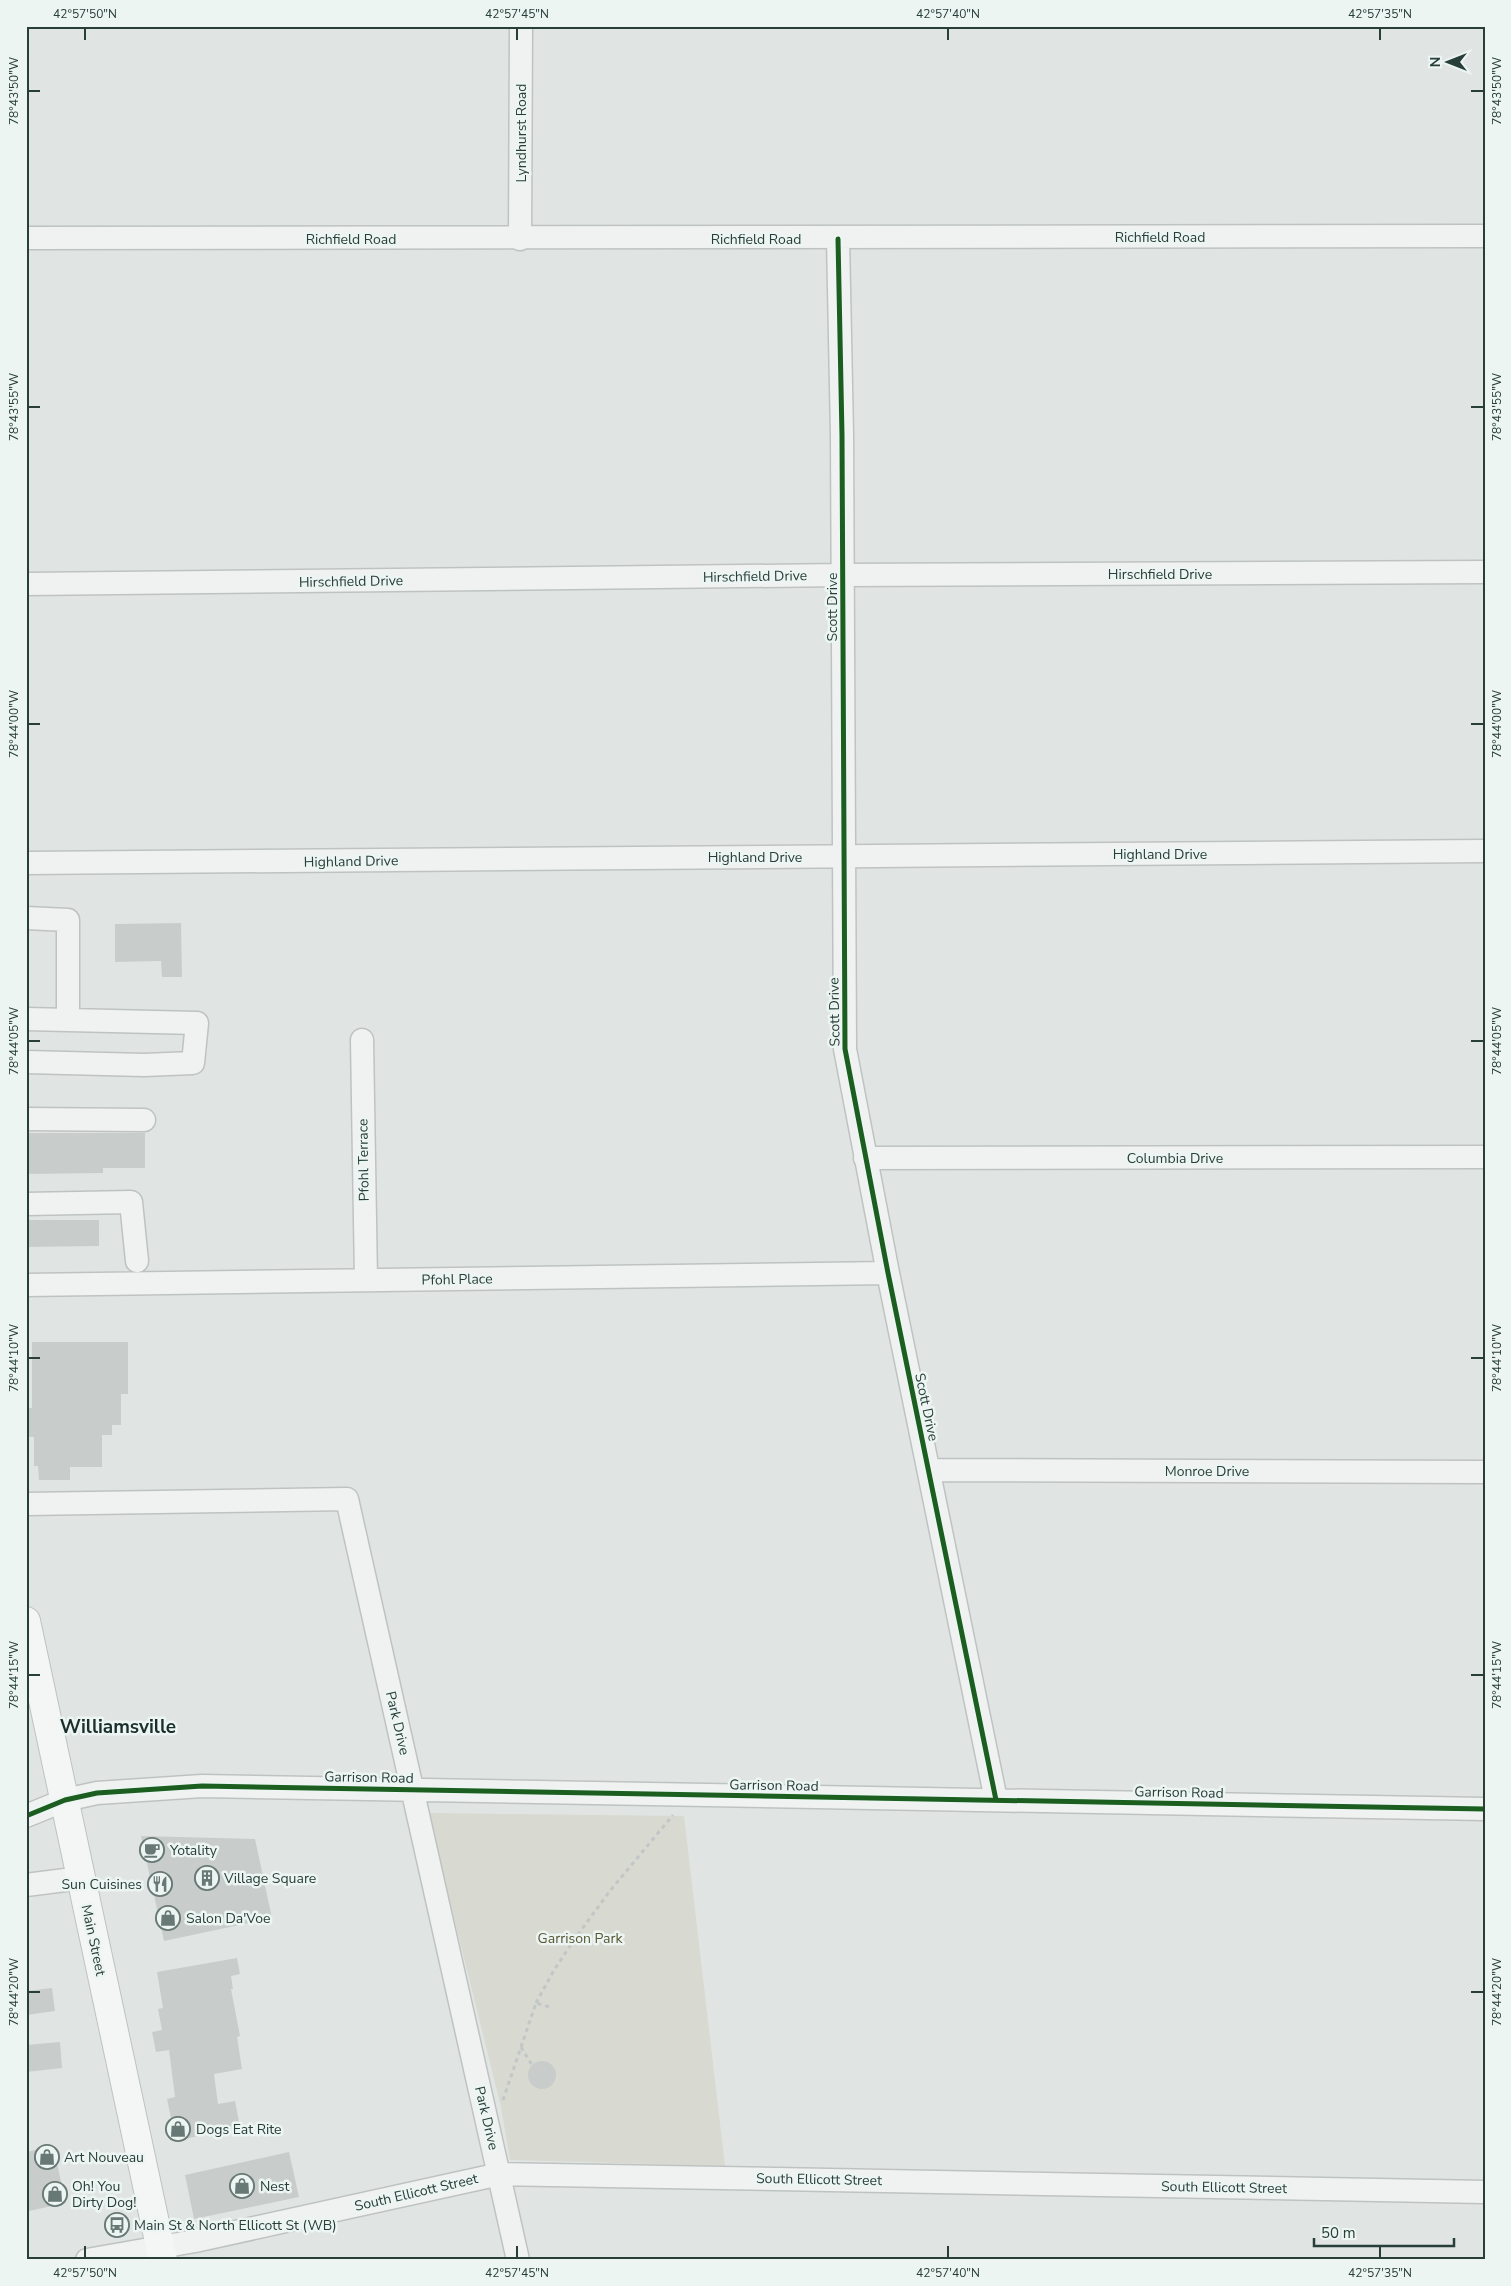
<svg xmlns="http://www.w3.org/2000/svg" width="1511" height="2286" viewBox="0 0 1511 2286" font-family="'Nunito Sans',sans-serif">
<rect width="100%" height="100%" fill="#e0e5e4"/>
<path fill="#d8d9d0" d="M428,1813L684,1816L725,2166L510,2160L501,2107Z"/>
<path fill="#c8cdcc" d="M181,923L182,977H162L161,961L115,962V924Z
M28,1133H145V1168H103V1173L26,1174Z
M26,1220H99V1246L26,1247Z
M32,1342H128V1394H121V1425H112V1435H102V1467H70V1480H39L38,1466H34V1437H26V1408H32Z
M141,1836L255,1839L272,1918L164,1941Z
M237,1958L240,1974L231,1976L233,1989H231L240,2036L237,2037L242,2069L214,2074L218,2104L235,2101L240,2127L176,2141L167,2099L175,2097L169,2050L156,2052L152,2032L162,2030L158,2009L163,2008L157,1972Z
M52,1988L55,2011L26,2015V1991Z
M60,2042L62,2068L26,2072V2045Z
M528 2075a14 14 0 1 1 28 0a14 14 0 1 1-28 0Z
M53,2146L66,2203L29,2211L26,2199V2152Z
M289,2152L299,2197L194,2219L185,2175Z"/>
<g fill="none" stroke-linecap="round" stroke-linejoin="round">
<defs>
<path id="minor" d="M26,238L1485,236
M520,239L521,26
M838,239L842,435L845,1049L888,1273L996,1800
M26,584L843,575L1485,572
M26,863L1485,851
M26,918L68,920V1020
M26,1019L197,1023L193,1063L144,1065L26,1062
M362,1040L366,1280
M26,1119L144,1120
M865,1158L1485,1157
M26,1204L131,1202L137,1261
M26,1285L888,1273
M929,1470L1485,1472
M26,1504L347,1499L518,2260
M26,1816L65,1800L97,1793L202,1786L1485,1809
M26,1885L81,1878
M87,2260L195,2241L500,2174L1485,2192"/>
<path id="major" d="M26,1621L163,2260"/>
</defs>
<use href="#minor" stroke="#bec3c2" stroke-width="25"/>
<use href="#major" stroke="#bdc3c1" stroke-width="30"/>
<path stroke="#c1c6c6" stroke-width="3" stroke-dasharray="4 4" stroke-linecap="butt" d="M536,2003L554,1970L574,1940L609,1892L673,1815
M521,2047L536,2003L550,2007
M503,2100L521,2047L532,2065"/>
<use href="#minor" stroke="#f0f2f2" stroke-width="22"/>
<use href="#major" stroke="#f4f6f6" stroke-width="28"/>
<defs>
<path id="cycleway" d="M838,239L842,435L845,1049L888,1273L996,1800
M26,1816L65,1800L97,1793L202,1786L1485,1809"/>
</defs>
<use href="#cycleway" stroke="#edf5f3" stroke-width="8"/>
<use href="#cycleway" stroke="#1b5e20" stroke-width="5"/>
</g>
<path fill="none" stroke="#273e39" stroke-width="2" d="M85,28V40M517,28V40M948,28V40M1380,28V40M28,91H40M1471,91H1484M28,407H40M1471,407H1484M28,724H40M1471,724H1484M28,1041H40M1471,1041H1484M28,1358H40M1471,1358H1484M28,1675H40M1471,1675H1484M28,1992H40M1471,1992H1484M85,2246V2258M517,2246V2258M948,2246V2258M1380,2246V2258"/>
<defs>
<symbol id="cafe-ring" viewBox="-11 -11 22 22"><circle r="9.5" fill="#edf5f3" stroke="#687875" stroke-width="1.5"/><path d="M-5.5-4.5H6V0H3Q3 3.5 0 3.5H-2.5Q-5.5 3.5-5.5 0ZM3-3.2v2h1.7v-2ZM-6 4.5H4V6H-6Z" fill="#687875"/></symbol>
<symbol id="building-ring" viewBox="-11 -11 22 22"><circle r="9.5" fill="#edf5f3" stroke="#687875" stroke-width="1.5"/><path d="M-4-6H4V6H1V3H-1V6H-4ZM-2.5-4.3h1.7v1.8h-1.7ZM.8-4.3h1.7v1.8H.8ZM-2.5-1h1.7V.8h-1.7ZM.8-1h1.7V.8H.8Z" fill="#687875"/></symbol>
<symbol id="restaurant-ring" viewBox="-11 -11 22 22"><circle r="9.5" fill="#edf5f3" stroke="#687875" stroke-width="1.5"/><path d="M-5-6h1v4h1v-4h1v4h1v-4h1v5L-1.5 .5V6h-2V.5L-5-1ZM5-6V6H3V1.5H1.5Q1.5-4 5-6Z" fill="#687875"/></symbol>
<symbol id="shop-ring" viewBox="-11 -11 22 22"><circle r="9.5" fill="#edf5f3" stroke="#687875" stroke-width="1.5"/><path d="M-5-2.5h2.3a2.7 3.5 0 0 1 5.4 0H5L5.5 6h-11ZM-1.5-2.5h3a1.5 2.3 0 0 0-3 0Z" fill="#687875"/></symbol>
<symbol id="bus-ring" viewBox="-11 -11 22 22"><circle r="9.5" fill="#edf5f3" stroke="#687875" stroke-width="1.5"/><path d="M-5-6H5V4H4V6H2V4H-2V6H-4V4H-5ZM-3.5-4V0h7V-4ZM-3.5 1.2v1.5H-2V1.2ZM2 1.2v1.5H3.5V1.2Z" fill="#687875"/></symbol>
</defs>
<g fill-rule="evenodd">
<use href="#cafe-ring" x="138" y="1836" width="28" height="28"/>
<use href="#building-ring" x="193" y="1864" width="28" height="28"/>
<use href="#restaurant-ring" x="146" y="1870" width="28" height="28"/>
<use href="#shop-ring" x="154" y="1904" width="28" height="28"/>
<use href="#shop-ring" x="164" y="2115" width="28" height="28"/>
<use href="#shop-ring" x="33" y="2143" width="28" height="28"/>
<use href="#shop-ring" x="228" y="2172" width="28" height="28"/>
<use href="#shop-ring" x="41" y="2180" width="28" height="28"/>
<use href="#bus-ring" x="103" y="2211" width="28" height="28"/>
</g>
<g text-anchor="middle" stroke-width="5" stroke-linejoin="round" paint-order="stroke">
<g font-size="14" fill="#273e39" stroke="#edf5f3">
<text transform="translate(521 133) rotate(-90)" y="5">Lyndhurst Road</text>
<text x="1160" y="242">Richfield Road</text>
<text x="351" y="244">Richfield Road</text>
<text x="756" y="244">Richfield Road</text>
<text x="1160" y="579">Hirschfield Drive</text>
<text transform="translate(755 576) rotate(-1)" y="5">Hirschfield Drive</text>
<text transform="translate(351 581) rotate(-1)" y="5">Hirschfield Drive</text>
<text transform="translate(832 607) rotate(-90)" y="5">Scott Drive</text>
<text x="1160" y="859">Highland Drive</text>
<text x="755" y="862">Highland Drive</text>
<text transform="translate(351 861) rotate(-1)" y="5">Highland Drive</text>
<text transform="translate(834 1012) rotate(-91)" y="5">Scott Drive</text>
<text x="1175" y="1163">Columbia Drive</text>
<text transform="translate(363 1160) rotate(-91)" y="5">Pfohl Terrace</text>
<text transform="translate(457 1279) rotate(-1)" y="5">Pfohl Place</text>
<text transform="translate(927 1407) rotate(78)" y="5">Scott Drive</text>
<text x="1207" y="1476">Monroe Drive</text>
<text transform="translate(398 1723) rotate(77)" y="5">Park Drive</text>
<text transform="translate(369 1777) rotate(1)" y="5">Garrison Road</text>
<text transform="translate(774 1785) rotate(1)" y="5">Garrison Road</text>
<text transform="translate(1179 1792) rotate(1)" y="5">Garrison Road</text>
<text transform="translate(94 1940) rotate(78)" y="5">Main Street</text>
<text transform="translate(487 2118) rotate(77)" y="5">Park Drive</text>
<text transform="translate(819 2179) rotate(1)" y="5">South Ellicott Street</text>
<text transform="translate(1224 2187) rotate(1)" y="5">South Ellicott Street</text>
<text transform="translate(416 2192) rotate(-13)" y="5">South Ellicott Street</text>
</g>
<g font-size="14" fill="#273e39" stroke="#edf5f3" text-anchor="start">
<text x="170" y="1855">Yotality</text>
<text x="224" y="1883">Village Square</text>
<text x="142" y="1889" text-anchor="end">Sun Cuisines</text>
<text x="186" y="1923">Salon Da'Voe</text>
<text x="196" y="2134">Dogs Eat Rite</text>
<text x="64" y="2162">Art Nouveau</text>
<text x="72" y="2191">Oh! You<tspan x="72" dy="16">Dirty Dog!</tspan></text>
<text x="260" y="2191">Nest</text>
<text x="134" y="2230">Main St &amp; North Ellicott St (WB)</text>
</g>
<g font-size="14" fill="#595835" stroke="#edf5f3">
<text x="580" y="1943">Garrison Park</text>
</g>
<g font-size="19" font-weight="bold" fill="#1a2e2b" stroke="#edf5f3">
<text x="118" y="1733">Williamsville</text>
</g>
</g>
<rect width="1511" height="2286" fill="none" stroke="#edf5f3" stroke-width="55"/>
<g transform="translate(1448 62) rotate(270)" stroke="#edf5f3" stroke-width="4" paint-order="stroke">
<path d="M0-4L9 19L0 12L-9 19Z" fill="#273e39"/>
<text y="-8" font-size="14" font-weight="bold" text-anchor="middle" fill="#273e39">N</text>
</g>
<path d="M1314 2238v8h140v-8" fill="none" stroke="#273e39" stroke-width="2.5"/>
<text x="1321" y="2238" font-size="15" fill="#273e39" stroke="#edf5f3" stroke-width="4" paint-order="stroke">50 m</text>
<rect x="28" y="28" width="1456" height="2230" fill="none" stroke="#273e39" stroke-width="2"/>
<g font-size="12" text-anchor="middle" fill="#273e39">
<text x="85" y="18">42°57'50"N</text>
<text x="517" y="18">42°57'45"N</text>
<text x="948" y="18">42°57'40"N</text>
<text x="1380" y="18">42°57'35"N</text>
<text transform="translate(1497 91) rotate(-90)" y="4">78°43'50"W</text>
<text transform="translate(14 91) rotate(-90)" y="4">78°43'50"W</text>
<text transform="translate(1497 407) rotate(-90)" y="4">78°43'55"W</text>
<text transform="translate(14 407) rotate(-90)" y="4">78°43'55"W</text>
<text transform="translate(1497 724) rotate(-90)" y="4">78°44'00"W</text>
<text transform="translate(14 724) rotate(-90)" y="4">78°44'00"W</text>
<text transform="translate(1497 1041) rotate(-90)" y="4">78°44'05"W</text>
<text transform="translate(14 1041) rotate(-90)" y="4">78°44'05"W</text>
<text transform="translate(1497 1358) rotate(-90)" y="4">78°44'10"W</text>
<text transform="translate(14 1358) rotate(-90)" y="4">78°44'10"W</text>
<text transform="translate(1497 1675) rotate(-90)" y="4">78°44'15"W</text>
<text transform="translate(14 1675) rotate(-90)" y="4">78°44'15"W</text>
<text transform="translate(1497 1992) rotate(-90)" y="4">78°44'20"W</text>
<text transform="translate(14 1992) rotate(-90)" y="4">78°44'20"W</text>
<text x="85" y="2277">42°57'50"N</text>
<text x="517" y="2277">42°57'45"N</text>
<text x="948" y="2277">42°57'40"N</text>
<text x="1380" y="2277">42°57'35"N</text>
</g>
</svg>
